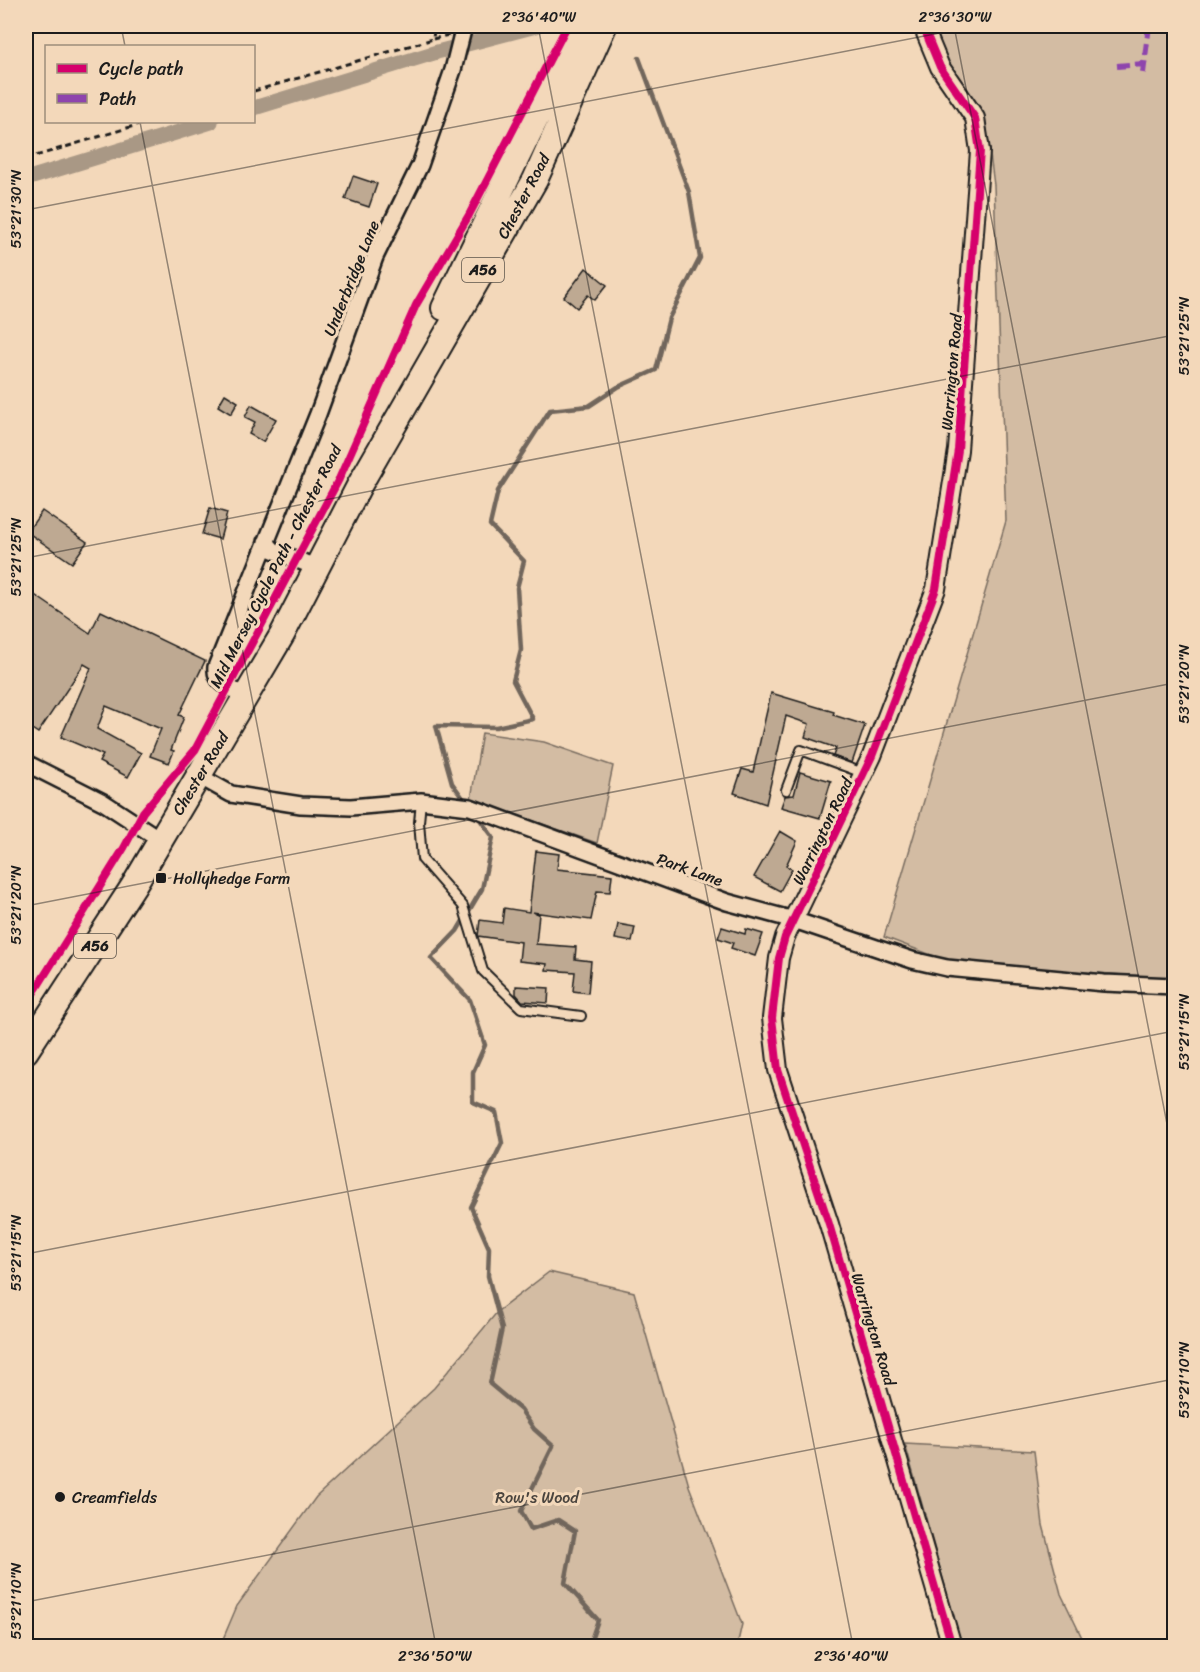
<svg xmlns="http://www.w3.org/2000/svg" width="1200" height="1672" viewBox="0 0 1200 1672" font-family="Sriracha,sans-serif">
<rect width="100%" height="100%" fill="#f3d8ba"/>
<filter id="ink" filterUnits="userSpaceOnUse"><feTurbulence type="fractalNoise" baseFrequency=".0167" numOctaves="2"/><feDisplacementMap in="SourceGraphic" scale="12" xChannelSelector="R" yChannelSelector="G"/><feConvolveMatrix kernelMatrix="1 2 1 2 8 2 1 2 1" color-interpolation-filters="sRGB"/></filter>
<g filter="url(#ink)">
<path fill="#d3bca3" stroke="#786c60" stroke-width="1.5" d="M938,26H1174V979L947,961L884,937L1006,521L994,185L985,117L940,50Z
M482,733L544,742L613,766L597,843L471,799Z
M549,1272L634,1292L689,1486L742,1624L737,1646H220L237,1606L316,1497L434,1388L498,1311Z
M905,1444L1034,1451L1043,1525L1061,1594L1086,1646H962Z"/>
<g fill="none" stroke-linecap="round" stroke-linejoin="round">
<path stroke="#71665b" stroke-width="4.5" d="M466,802L452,783L436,726L496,727L533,719L513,681L521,650L517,588L524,561L490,525L498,491L550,410L589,406L618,387L656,370L669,318L700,258L689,192L639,58
M475,813L493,837L482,889L457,931L431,958L470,1000L485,1045L473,1072V1102L496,1112L502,1143L471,1207L489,1248L488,1276L502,1329L490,1384L521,1410L534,1429L553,1446L521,1511L531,1529L558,1520L575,1531L565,1583L598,1620L589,1646"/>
<path stroke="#a99885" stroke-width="15" d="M254,108L437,52L536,26
M26,179L211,122"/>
</g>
<path fill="#bea992" stroke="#1c1c1c" stroke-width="1.5" d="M353,176L377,184L369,207L345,199Z
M586,268L607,285L595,300L588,295L577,308L564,297Z
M225,394L238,402L231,414L218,406Z
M251,405L276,419L263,442L249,434L255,422L245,417Z
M210,508L227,513L220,539L202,534Z
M42,511L87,542L72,563L27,532Z
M26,589L90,633L101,611L205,661L179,715L184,717L171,750L174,751L169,763L150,756L161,729L106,706L97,729L141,753L128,777L99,762L103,755L61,737L91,668L84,664L38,733L26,725Z
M771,693L834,712L833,715L865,725L852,763L833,756L836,748L805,737L809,724L786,716L766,804L734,793L742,769L753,772Z
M800,772L831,781L820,818L781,807L785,796L794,795Z
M780,831L797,841L786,866L792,869L780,891L754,877Z
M536,851L559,854L557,869L612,875L610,892L597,891L591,920L532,912L539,914L536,944L576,947L575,959L591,961L588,993L573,991L575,972L546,970L547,964L519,961L521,942L478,936L480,920L502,923L504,908L529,912Z
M618,924L635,927L632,942L615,939Z
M722,927L745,934L746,929L763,934L755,956L731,948L733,943L718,938Z
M516,986L549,988L548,1003L522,1001L516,994Z"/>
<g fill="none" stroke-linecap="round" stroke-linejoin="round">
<defs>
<path id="service" d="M786,790L801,750L863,773
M421,801L419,822L422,859L463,906L483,971L521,1008L581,1016"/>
<path id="minor" d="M266,542L273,550L315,567
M246,697C234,689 214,684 216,667L318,414L375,257L420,165L453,70L464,26
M26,763L103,802L161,840
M199,776L231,794L301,805L351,807L421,801L470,807L727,902L794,920L912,960L947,968L1104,983L1174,986"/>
<path id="tertiary" d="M923,26L940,67L975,118L980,151L958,450L936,589L872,756L785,937L779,958L772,1018L778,1070L829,1224L952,1646"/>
<path id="trunk" d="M444,308L581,26
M26,1051L134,885L282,635L359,486L535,180L604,26"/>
</defs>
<use href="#service" stroke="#1c1c1c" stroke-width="12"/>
<use href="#minor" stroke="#1c1c1c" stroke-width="20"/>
<use href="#tertiary" stroke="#1c1c1c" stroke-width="22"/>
<use href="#trunk" stroke="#1c1c1c" stroke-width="28"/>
<path stroke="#1c1c1c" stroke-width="3" stroke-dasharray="6 4.5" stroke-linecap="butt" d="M484,26H486
M254,91L433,39L434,30L449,26
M26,159L147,122"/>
<use href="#service" stroke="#f3d8ba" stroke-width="8"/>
<use href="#minor" stroke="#f3d8ba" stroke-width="15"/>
<use href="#tertiary" stroke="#f3d8ba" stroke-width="18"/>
<use href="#trunk" stroke="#f3d8ba" stroke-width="24"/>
<path stroke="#1c1c1c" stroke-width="3" stroke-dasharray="6 4.5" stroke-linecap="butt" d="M433,39L484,26"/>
<path stroke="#8e44ad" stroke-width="6" stroke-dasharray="12 6" stroke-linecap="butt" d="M1117,66L1144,64
M1143,73L1149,26"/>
<defs>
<path id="cycleway" d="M923,26L940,67L975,118L980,151L958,450L936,589L872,756L785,937L779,958L772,1018L778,1070L829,1224L952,1646
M26,1005L124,848L143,812L195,750L339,479L416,305L469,215L567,26"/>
</defs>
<use href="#cycleway" stroke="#f3d8ba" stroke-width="11"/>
<use href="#cycleway" stroke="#d6006c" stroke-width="8"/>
</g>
</g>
<path fill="none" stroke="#1c1c1c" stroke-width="1.5" stroke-opacity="0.45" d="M121,26L125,46M538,26L853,1646M954,26L1174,1160M140,122L436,1646M26,210L976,26M26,558L1174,335M26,906L1174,683M26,1254L1174,1031M26,1602L1174,1379"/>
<g fill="#1c1c1c" stroke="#f3d8ba" stroke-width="2">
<rect x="155" y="872" width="12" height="12" rx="3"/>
<circle cx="60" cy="1497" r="6"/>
</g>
<g text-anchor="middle" stroke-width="6" stroke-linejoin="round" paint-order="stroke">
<g fill="#f3d8ba" stroke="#5c544b" stroke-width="1.5">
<rect x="462" y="258" width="42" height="24" rx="4.5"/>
<rect x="74" y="934" width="42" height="24" rx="4.5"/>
</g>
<g font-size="15" font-weight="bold" fill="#1c1c1c">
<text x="483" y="275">A56</text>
<text x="95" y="951">A56</text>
</g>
<g font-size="16" fill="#1c1c1c" stroke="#f3d8ba">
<text transform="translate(523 196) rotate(-62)" y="6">Chester Road</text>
<text transform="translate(351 278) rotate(-68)" y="6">Underbridge Lane</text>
<text transform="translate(951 372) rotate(-85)" y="6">Warrington Road</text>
<text transform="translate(275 566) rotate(-63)" y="6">Mid Mersey Cycle Path - Chester Road</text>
<text transform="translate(200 773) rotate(-59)" y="6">Chester Road</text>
<text transform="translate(822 831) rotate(-64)" y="6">Warrington Road</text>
<text transform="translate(690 869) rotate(20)" y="6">Park Lane</text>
<text transform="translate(874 1329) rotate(73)" y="6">Warrington Road</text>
</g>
<g font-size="16" fill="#1c1c1c" stroke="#f3d8ba" text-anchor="start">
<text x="173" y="884">Hollyhedge Farm</text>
<text x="72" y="1503">Creamfields</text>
</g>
<g font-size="16" fill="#4a443e" stroke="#f3d8ba">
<text x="537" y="1503">Row's Wood</text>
</g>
</g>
<rect width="1200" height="1672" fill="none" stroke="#f3d8ba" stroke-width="66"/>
<rect x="45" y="45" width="210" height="78" fill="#f3d8ba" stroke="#9d8d7b" stroke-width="1.5"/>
<rect x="57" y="64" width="30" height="9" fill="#d6006c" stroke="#9d8d7b" stroke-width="1.5"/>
<text x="99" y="75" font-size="18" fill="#1c1c1c">Cycle path</text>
<rect x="57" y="94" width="30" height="9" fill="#8e44ad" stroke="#9d8d7b" stroke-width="1.5"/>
<text x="99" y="105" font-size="18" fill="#1c1c1c">Path</text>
<rect x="33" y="33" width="1134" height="1606" fill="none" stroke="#1c1c1c" stroke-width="2"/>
<g font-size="15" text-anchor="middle" fill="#1c1c1c">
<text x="539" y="22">2°36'40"W</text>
<text x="955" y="22">2°36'30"W</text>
<text transform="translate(16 209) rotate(-90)" y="5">53°21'30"N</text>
<text transform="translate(1184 336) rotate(-90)" y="5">53°21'25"N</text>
<text transform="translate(16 557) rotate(-90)" y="5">53°21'25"N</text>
<text transform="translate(1184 684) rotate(-90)" y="5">53°21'20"N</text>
<text transform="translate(16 905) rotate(-90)" y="5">53°21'20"N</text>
<text transform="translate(1184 1032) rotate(-90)" y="5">53°21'15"N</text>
<text transform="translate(16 1253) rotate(-90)" y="5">53°21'15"N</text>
<text transform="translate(1184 1380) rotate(-90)" y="5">53°21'10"N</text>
<text transform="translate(16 1601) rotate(-90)" y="5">53°21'10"N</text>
<text x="435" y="1661">2°36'50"W</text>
<text x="851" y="1661">2°36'40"W</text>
</g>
</svg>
